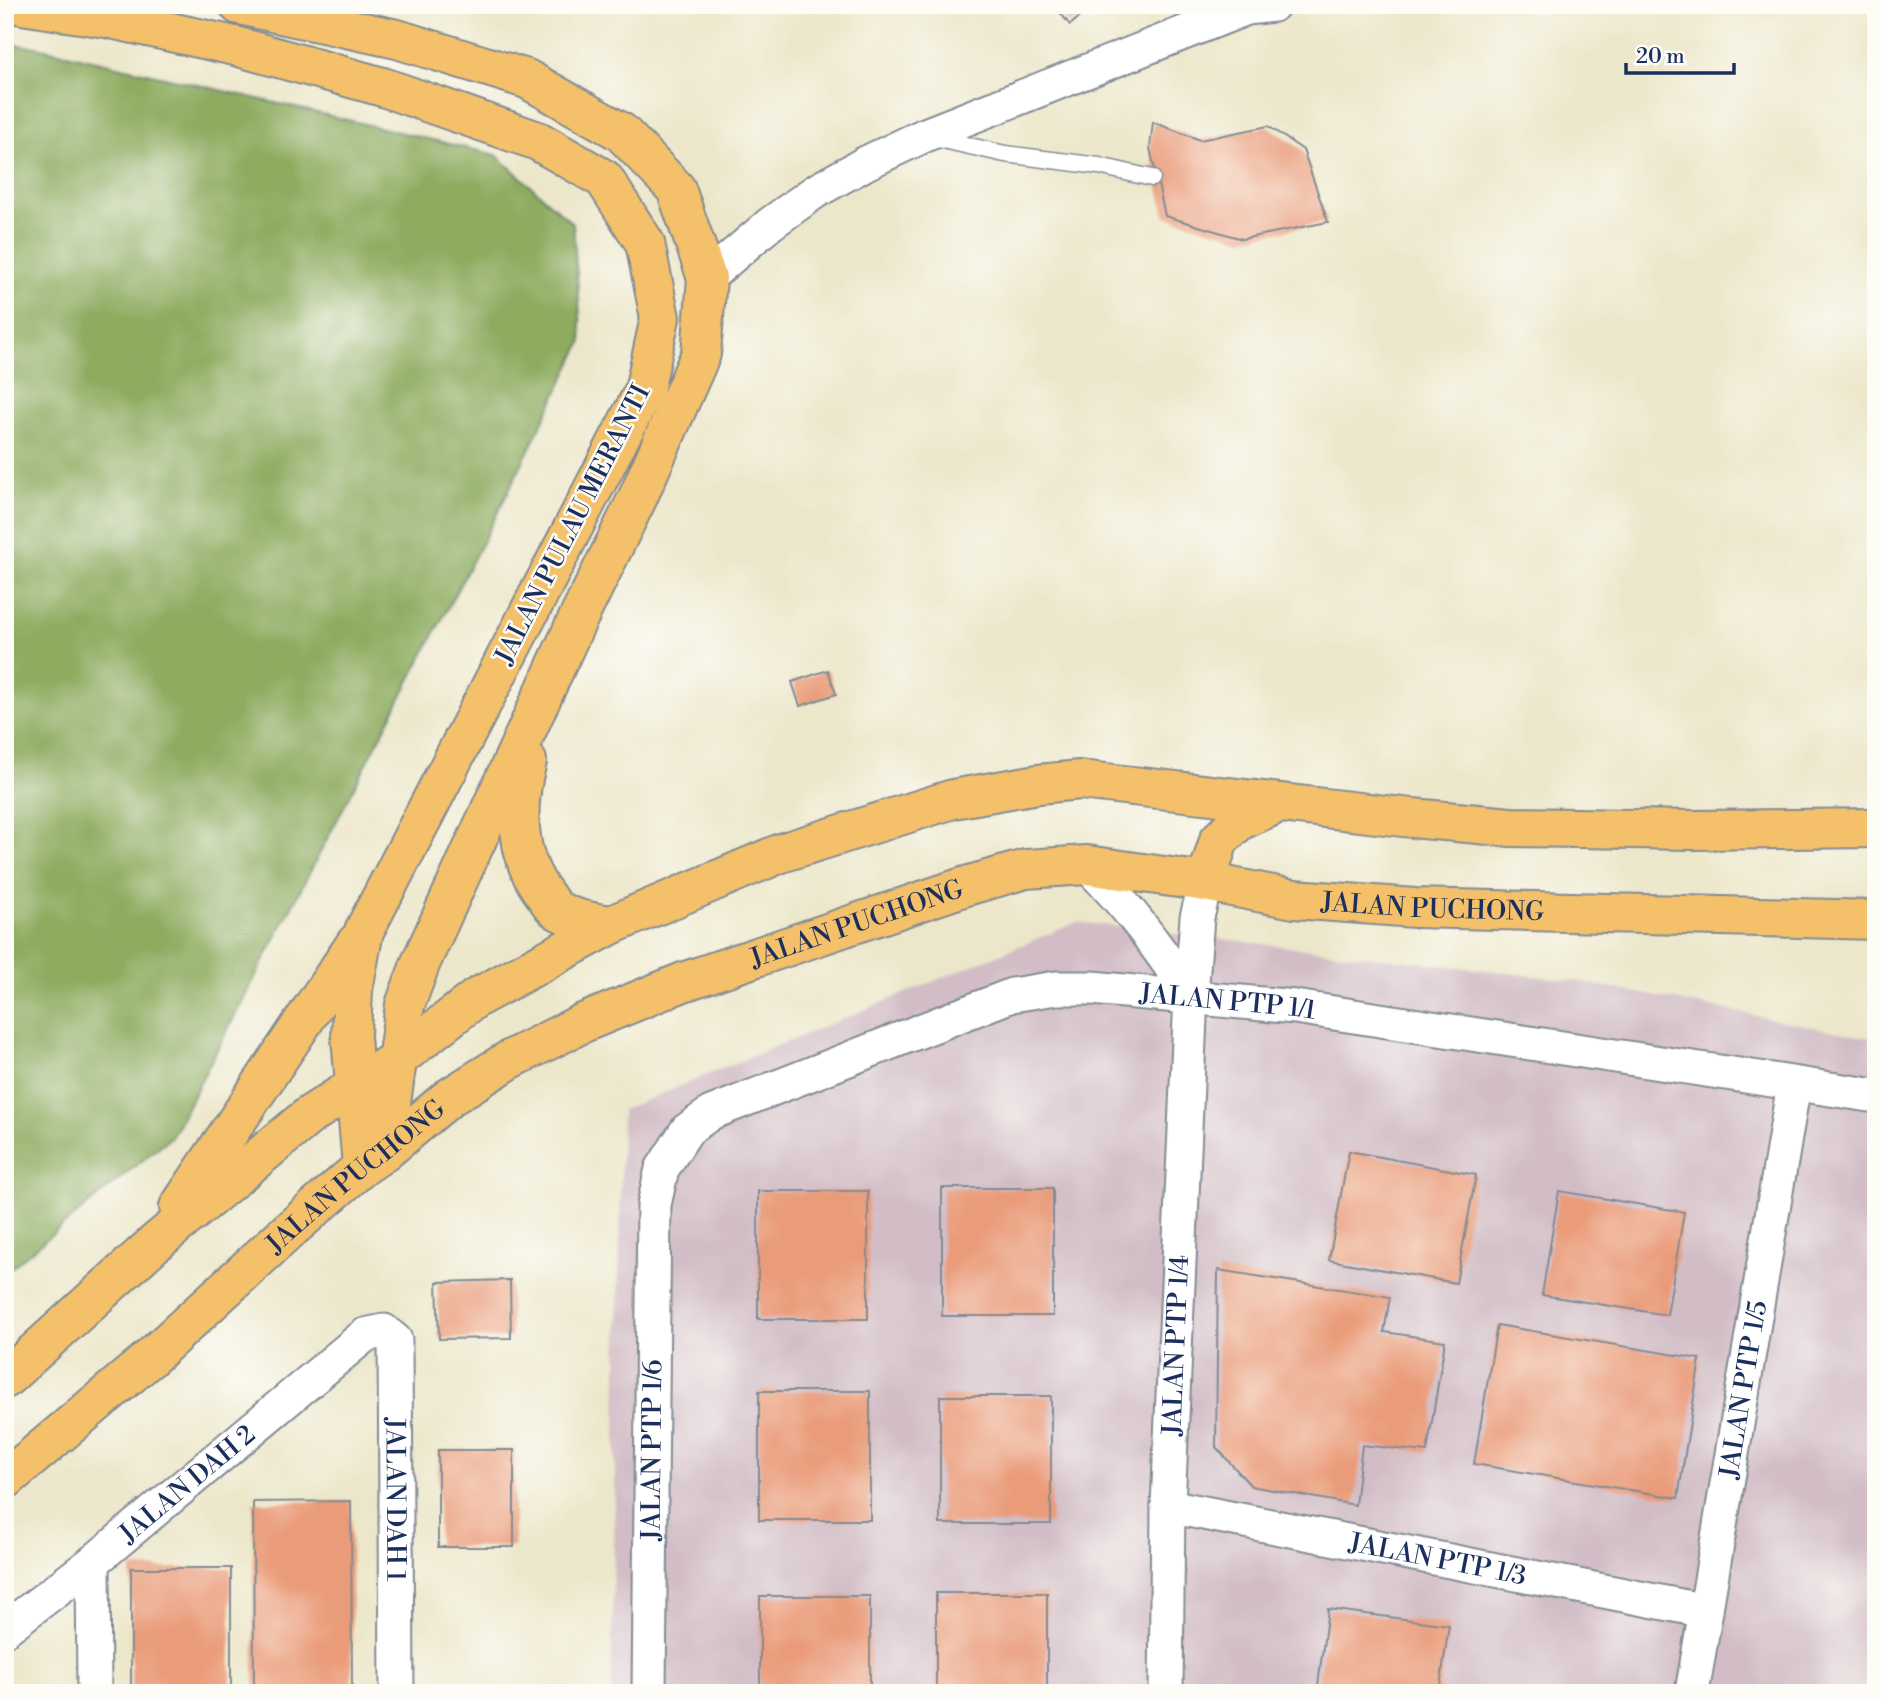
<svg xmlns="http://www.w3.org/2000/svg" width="1881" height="1698" viewBox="0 0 1881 1698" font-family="'Libre Bodoni',serif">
<rect width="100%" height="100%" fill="#fdfcf7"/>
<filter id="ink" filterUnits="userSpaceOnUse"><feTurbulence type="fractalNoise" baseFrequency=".0143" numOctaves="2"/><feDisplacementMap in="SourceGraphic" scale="14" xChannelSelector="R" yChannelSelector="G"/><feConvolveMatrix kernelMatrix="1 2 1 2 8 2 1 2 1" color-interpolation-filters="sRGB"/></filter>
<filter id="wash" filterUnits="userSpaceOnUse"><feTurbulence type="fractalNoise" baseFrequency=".00686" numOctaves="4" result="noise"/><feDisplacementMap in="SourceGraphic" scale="28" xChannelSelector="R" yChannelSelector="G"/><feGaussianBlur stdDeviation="1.57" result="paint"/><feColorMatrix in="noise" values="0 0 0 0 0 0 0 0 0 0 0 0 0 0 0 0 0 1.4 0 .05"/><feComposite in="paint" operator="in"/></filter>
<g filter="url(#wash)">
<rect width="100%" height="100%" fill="#ece7ca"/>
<path fill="#d2bdc6" d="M1077,922L1576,981L1876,1039V1693H611L622,1110Z"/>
<path fill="#8dac60" stroke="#546e5f" stroke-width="2" d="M5,44L37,47L496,155L573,224L582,342L501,506L172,1136L5,1273Z"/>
<g id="blocks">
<path fill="#ea9c7a" d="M1054,5H1094L1070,25Z
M1153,122L1200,140L1268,126L1303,150L1328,222L1242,239L1165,216L1150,148Z
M828,670L836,694L800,706L792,682Z
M1349,1151L1476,1175L1456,1283L1329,1260Z
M942,1188H1053V1316H942Z
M758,1191H868V1319H758Z
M1559,1191L1684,1212L1667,1315L1542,1295Z
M1218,1270L1390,1297L1384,1332L1445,1341L1427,1452L1362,1445L1355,1505L1251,1486L1216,1447Z
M510,1280L511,1338L439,1339L437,1282Z
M1497,1325L1700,1359L1678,1498L1474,1464Z
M759,1391H870V1520H759Z
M940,1396H1051V1524H940Z
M438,1450H514V1547H438Z
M351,1501L352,1693H254L253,1502Z
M131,1568H231V1693H131Z
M936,1593H1047V1693H936Z
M760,1596H870V1693H760Z
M1328,1609L1449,1625L1439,1693H1317Z
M445,1688H489V1693H445Z"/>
</g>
</g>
<g filter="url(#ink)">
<use href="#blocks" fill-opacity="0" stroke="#848b94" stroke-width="2"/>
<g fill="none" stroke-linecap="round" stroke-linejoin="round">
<defs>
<path id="lane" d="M934,138L1005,154L1099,166L1152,178"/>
<g id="street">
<path d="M707,278L770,224L816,191L866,163L925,135L1247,8L1273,5"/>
<path d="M1087,865C1129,907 1158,947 1191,996"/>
<path id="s1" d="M1168,1506L1706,1611"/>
<path d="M93,1562L94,1693"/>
<path id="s2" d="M5,1629L93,1562L365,1335L384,1331L395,1340L397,1693"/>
<path id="s3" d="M649,1693L654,1205L662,1169L687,1130L711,1113L1012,995L1056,988H1092L1295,1007L1876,1096"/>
<path id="s4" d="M1166,1693L1168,1506L1191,996L1197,917L1206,882"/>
<path id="s5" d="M1692,1693L1794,1084"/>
</g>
<g id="primary">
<path d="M22,5L106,18L235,46L383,87L538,141L604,179L645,243L660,318L644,391L364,931L353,989L351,1037L362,1167"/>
<path d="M239,5L397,39L527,79L621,132L676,189L707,278L701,354L637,499L573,629L421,962L405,1005L384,1152"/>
<path d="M527,761C515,806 515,858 545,895C549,901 553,908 559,911C575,920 593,922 611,925"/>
<path d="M1206,882L1219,840L1239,821L1279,803"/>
<path d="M179,1207L356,943"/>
<path d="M5,1379L154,1244L310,1115L396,1060L476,998L611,925L781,853L953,799L1038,784L1080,780L1412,818L1511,827L1692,830L1876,828"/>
<path id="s6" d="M5,1480L149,1359L285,1234L362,1167L384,1152L450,1097L509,1060L583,1023L683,982L966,886L1026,869L1087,865L1206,882L1294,899L1415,908L1876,920"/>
</g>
</defs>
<use href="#lane" stroke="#848b94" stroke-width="19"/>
<use href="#street" stroke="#848b94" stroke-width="37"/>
<use href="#primary" stroke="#848b94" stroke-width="42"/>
<use href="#lane" stroke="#fff" stroke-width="16"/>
<use href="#street" stroke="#fff" stroke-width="33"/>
<use href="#primary" stroke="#f4c16a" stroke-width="38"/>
</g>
</g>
<g text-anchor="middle" stroke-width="5" stroke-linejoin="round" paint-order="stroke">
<g font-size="26" fill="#1b2f5e" stroke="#fdfcf7">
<text transform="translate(572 524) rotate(-63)" y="9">JALAN PULAU MERANTI</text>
<text dy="9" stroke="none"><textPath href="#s6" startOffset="1619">JALAN PUCHONG</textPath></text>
<text dy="9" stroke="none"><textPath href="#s6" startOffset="1031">JALAN PUCHONG</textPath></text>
<text dy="9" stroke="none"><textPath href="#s3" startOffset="1141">JALAN PTP 1/1</textPath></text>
<text dy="9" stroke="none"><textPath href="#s6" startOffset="464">JALAN PUCHONG</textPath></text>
<text dy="9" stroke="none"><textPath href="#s4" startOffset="348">JALAN PTP 1/4</textPath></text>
<text dy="9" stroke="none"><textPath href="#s5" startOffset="308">JALAN PTP 1/5</textPath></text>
<text dy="9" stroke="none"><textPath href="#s3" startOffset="243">JALAN PTP 1/6</textPath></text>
<text dy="9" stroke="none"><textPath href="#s2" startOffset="233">JALAN DAH 2</textPath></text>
<text dy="9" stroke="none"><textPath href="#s2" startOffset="658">JALAN DAH 1</textPath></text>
<text dy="9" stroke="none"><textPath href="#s1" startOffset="275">JALAN PTP 1/3</textPath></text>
</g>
</g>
<rect width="1881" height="1698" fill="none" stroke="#fdfcf7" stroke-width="28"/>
<path d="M1626 63v10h108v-10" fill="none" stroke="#1b2f5e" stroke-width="3.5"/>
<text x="1636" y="63" font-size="21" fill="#1b2f5e" stroke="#fdfcf7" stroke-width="5" paint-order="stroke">20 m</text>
</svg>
